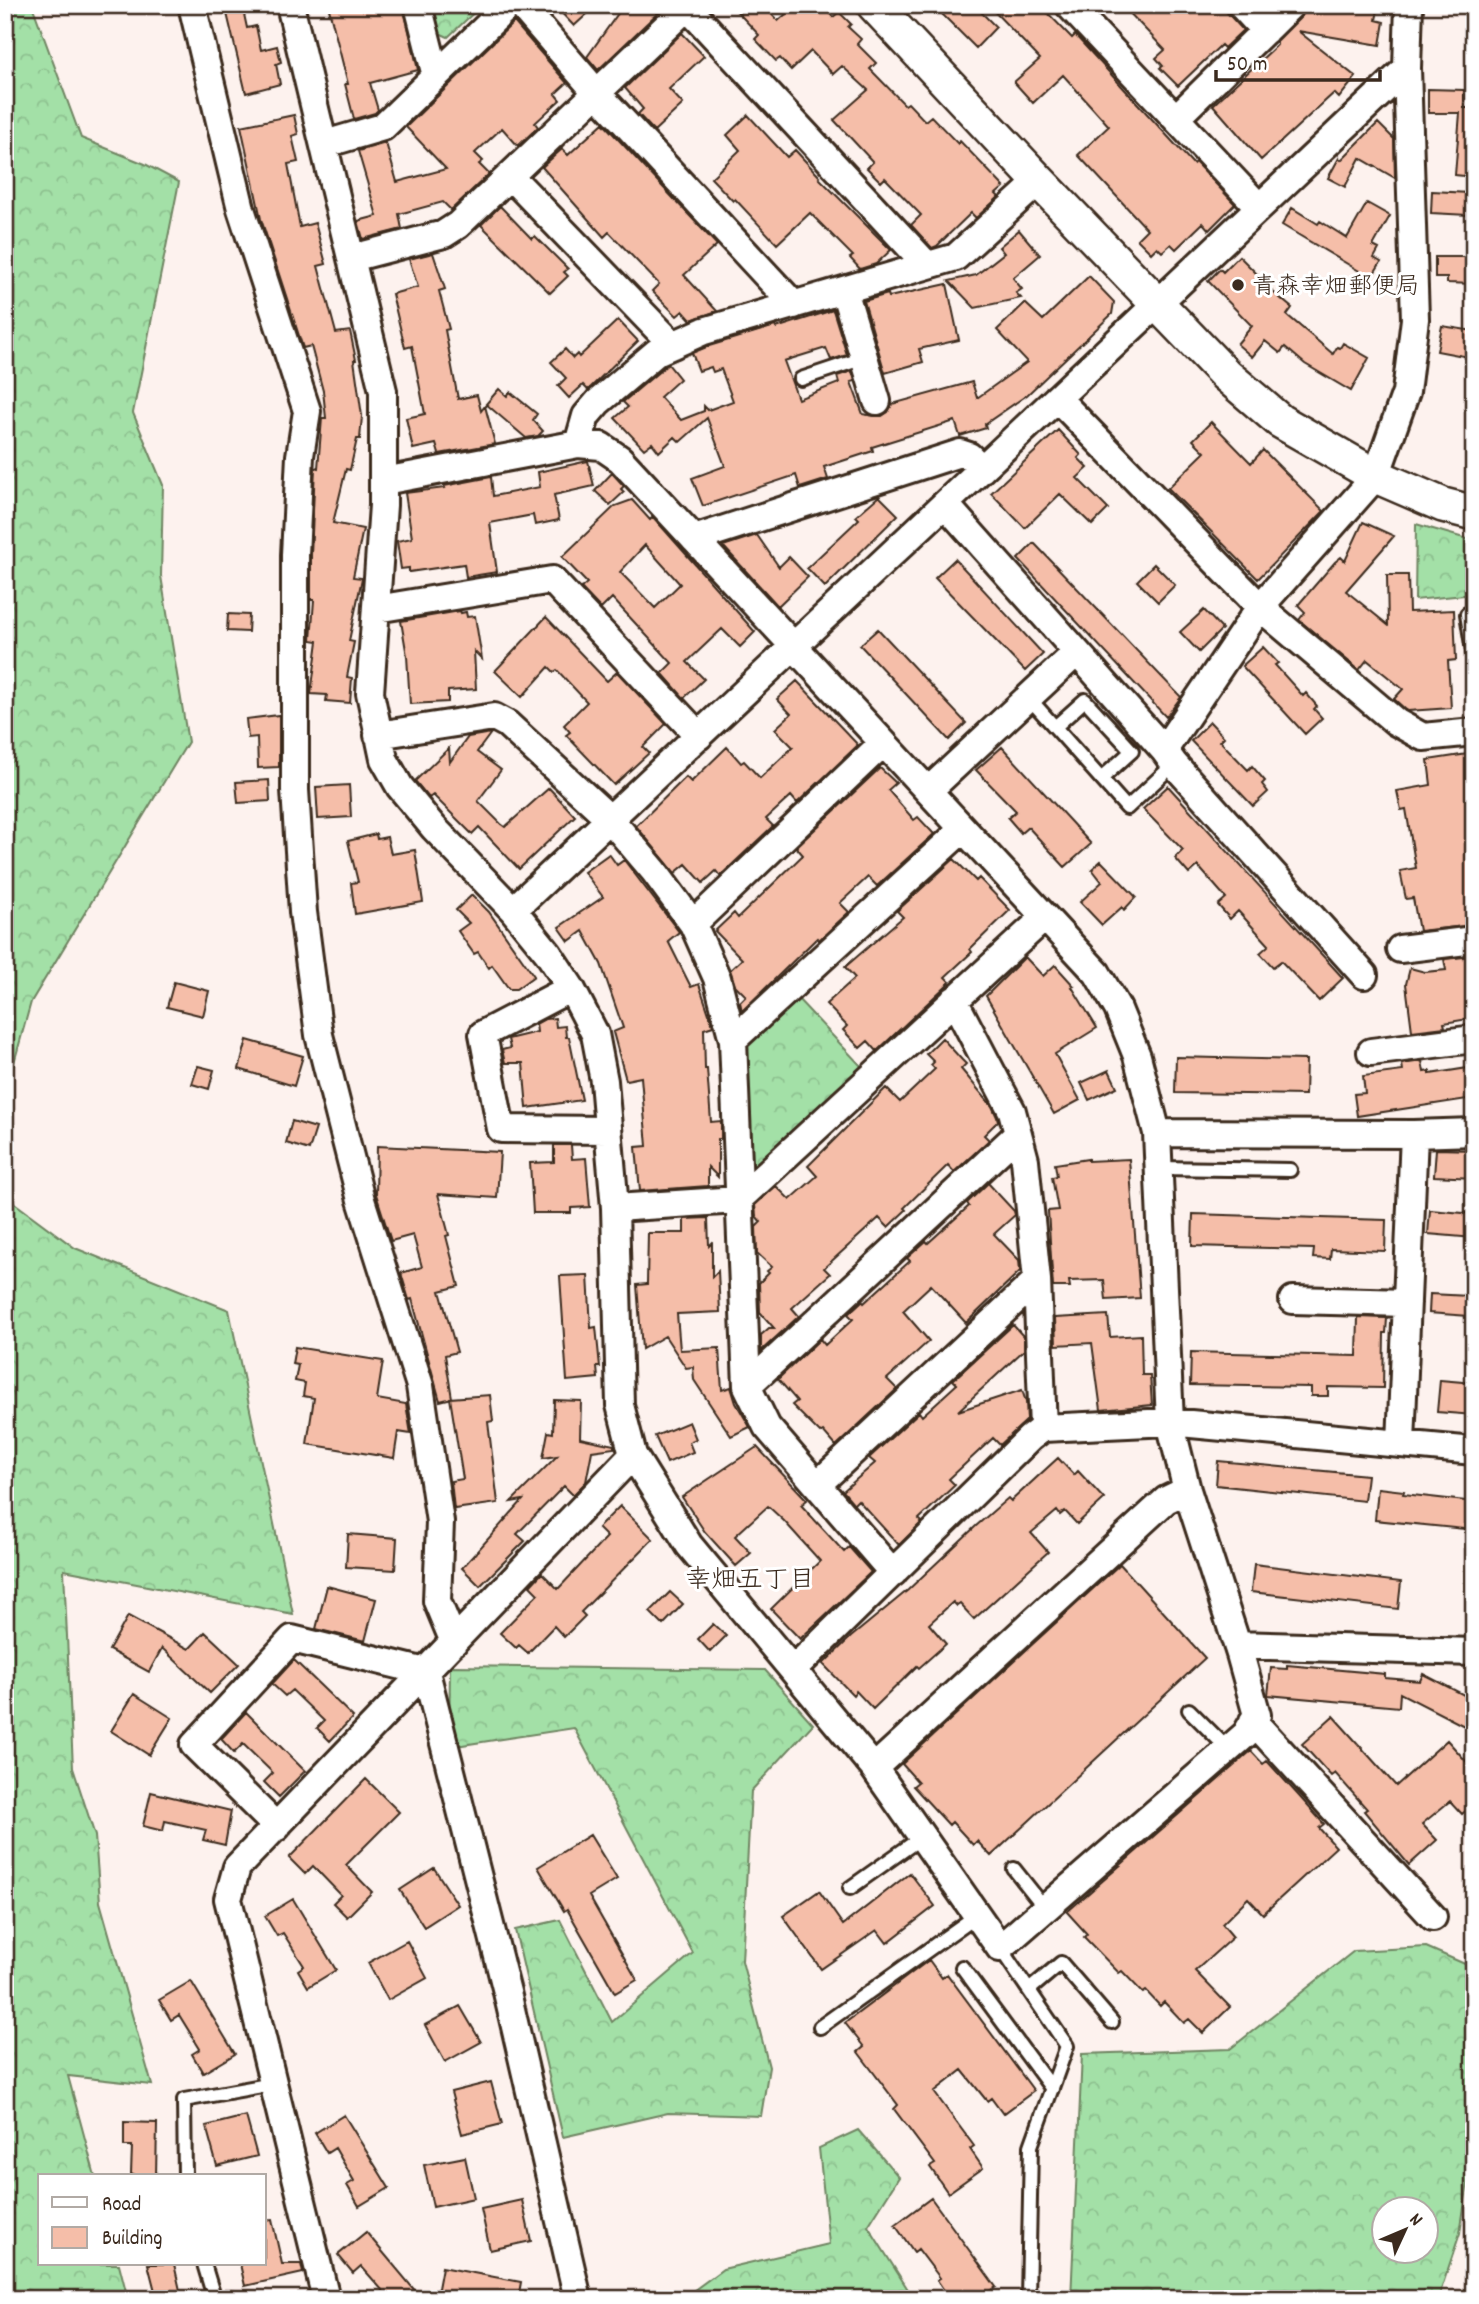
<svg xmlns="http://www.w3.org/2000/svg" width="1479" height="2304" viewBox="0 0 1479 2304" font-family="Dekko,'Klee One',sans-serif">
<defs>
<pattern id="forest-crowns" width="20" height="18" patternUnits="userSpaceOnUse" patternTransform="scale(1.75)"><rect width="20" height="18" fill="#a3e0a7"/><path d="M2 6a3 3 0 1 1 6 0M12 15a3 3 0 1 1 6 0" fill="none" stroke="#8dc08f"/></pattern>
</defs>
<rect width="100%" height="100%" fill="#fdf2ee"/>
<filter id="ink" filterUnits="userSpaceOnUse"><feTurbulence type="fractalNoise" baseFrequency=".0143" numOctaves="2"/><feDisplacementMap in="SourceGraphic" scale="14" xChannelSelector="R" yChannelSelector="G"/><feConvolveMatrix kernelMatrix="1 2 1 2 8 2 1 2 1" color-interpolation-filters="sRGB"/></filter>
<g filter="url(#ink)">
<path fill="url(#forest-crowns)" stroke="#6f8562" stroke-width="2" fill-rule="evenodd" d="M5,5H32L81,138L145,164L179,182L133,413L163,485L161,576L188,742L31,1002L5,1095Z
M429,5H482L448,37L435,31Z
M1416,524L1474,541V594L1415,600Z
M798,999L862,1067L754,1171L747,1161L740,1051Z
M5,1196L75,1248L229,1310L293,1614L64,1570L73,1768L95,1836L100,1902L152,2085L68,2076L95,2176H40V2264H119L128,2299H5Z
M450,1666L765,1670L813,1724L751,1791L742,1961L769,2067L761,2116L668,2113L563,2137L515,1930L560,1920L612,2022L693,1953L574,1728L449,1747Z
M1426,1947L1474,1968V2144L1460,2233L1438,2299H1071L1082,2054L1230,2049L1354,1951ZM1384,2210H1426V2252H1384Z
M858,2130L899,2177L868,2226L914,2299H682L723,2269L829,2244L819,2148Z"/>
<path fill="#f5bea9" stroke="#3b2a1e" stroke-width="2" fill-rule="evenodd" d="M225,5H242L247,28L256,26L261,50L277,46L281,62L276,64L280,84L246,93Z
M328,5H403L418,70L370,83L378,110L375,113L354,119L345,84H348Z
M554,5H597L574,26Z
M624,5H666L598,70L587,57Z
M731,5H763L778,21L796,5H822L833,17L839,12L851,24L848,27L861,39L857,44L876,63L870,69L905,105L908,103L925,121L931,116L958,144L960,141L1004,187L996,194L999,197L976,218L971,213L937,246L932,248L911,225L921,215L885,178L881,182L867,168L873,162L834,120L868,90L842,66L833,74L811,51L791,70L780,58L776,61L755,39L759,35Z
M933,5H974L996,27L976,48Z
M988,5H1040L1072,38L1075,35L1193,164L1195,162L1235,204L1209,230L1203,223L1176,249L1171,244L1162,252L1157,247L1151,253L1137,239L1147,229L1078,155L1109,126L1063,75L1033,103L1014,82L1040,59Z
M1122,5H1220L1243,30L1224,48L1221,45L1178,86L1160,68L1163,66L1156,58L1165,50Z
M1306,5H1379L1376,20L1384,22L1380,45L1298,31L1356,77L1339,98L1334,93L1261,160L1213,105L1277,45V41L1302,16Z
M514,22L567,83L555,94L560,100L535,123L538,127L518,146L502,128L475,153L483,161L479,164L489,174L451,210L443,202L399,214L402,229L363,239L358,221L377,216L358,151L386,143L397,182L446,169L406,127Z
M682,33L704,56L669,89L683,104L654,131L638,114L643,109L625,88Z
M1428,89L1464,90V108H1474V177L1455,175L1460,113H1428Z
M294,115L298,134L292,136L298,162L288,164L300,227L315,223L326,264L318,266L336,333L350,331L356,360H354L362,416L360,439H357L350,470L346,469L333,523L363,529L353,577L362,578L349,641L354,642L347,677L352,678L350,703L326,701L327,695L311,694L318,641L311,640L314,600H311V555L315,467L318,468L322,418H326L323,391L311,346L303,348L261,219L241,126Z
M748,115L787,157L795,150L820,177L819,178L891,250L876,264L860,269L850,258L853,256L810,213L777,244L735,199L733,201L711,178L740,150L727,135Z
M603,123L717,245L684,275L717,311L691,320L683,311L677,316L652,291L659,284L609,232L604,237L542,167L562,149L568,155Z
M1378,123L1394,139L1395,178L1360,158L1345,187L1328,178L1339,158L1341,160Z
M1432,191L1469,193L1468,215L1431,213Z
M1367,203L1390,216L1373,246L1379,249L1374,258L1381,262L1371,278L1282,225L1292,208L1318,224L1320,221L1347,238Z
M500,206L532,239L535,236L568,269L564,272L568,276L550,293L481,225Z
M1019,230L1040,255L1013,278L1022,289L1016,293L1021,298L975,308L949,281L976,275L1004,253L999,247Z
M433,253L445,289L439,291L449,329L445,330L458,399L477,395L481,411L485,406L495,444L439,454L436,444L413,449L406,418L425,414L412,346L405,348L392,294L418,287L409,259Z
M1239,256L1268,285L1267,287L1292,308L1287,315L1333,354L1337,347L1340,348L1343,343L1369,358L1351,391L1305,364L1285,347L1280,353L1265,341L1252,357L1237,344L1252,326L1208,281L1220,269L1223,272Z
M1435,257H1474V284L1447,283V278H1435Z
M1089,276L1114,302L1112,314L1027,395L985,424L986,428L960,436L955,421L872,447L873,451L824,467L828,479L800,488L796,475L703,506L692,478L725,466L707,418L680,442L675,437L659,452L652,443L644,449L615,418L628,407L623,402L668,364L680,379L660,397L681,420L704,411V406L708,410L733,401L721,369L713,372L711,367L699,371L692,353L709,346L775,326L776,328L833,310L847,355L831,360L826,348L784,361L798,399L839,383L837,376L852,371L855,381L851,382L863,414L874,416H882L888,412L892,404L972,382L977,398L1027,362L997,330L1025,303L1043,320Z
M947,284L959,340L919,349L923,362L885,373L864,301L888,294L889,297Z
M618,320L638,341L588,390L583,385L569,398L558,386L566,378L551,362L565,349L573,358L577,354L579,357Z
M1442,326L1474,331V358L1437,351Z
M499,389L507,396L510,392L537,414L533,420L543,431L538,436L526,438L486,404Z
M1211,422L1251,463L1263,450L1324,511L1258,579L1168,488L1205,452L1193,440Z
M1058,430L1081,455L1078,458L1088,468L1077,478L1108,509L1092,525L1060,494L1025,528L991,493Z
M588,461L594,486L554,495L559,520L535,525L533,515L490,523L497,572L466,577L464,564L409,572V568L401,569L397,541L412,538L405,493L445,488L444,486L491,477L493,496L540,487L538,472Z
M612,473L624,486L621,489L624,492L610,505L595,491Z
M879,496L898,515L825,587L807,568L859,519L856,516Z
M632,500L650,520L653,517L755,632L740,647L722,629L687,662L704,679L684,698L662,673L672,663L612,598L601,609L581,588L587,583L562,557L615,506ZM645,545L680,584L655,608L620,572Z
M1363,522L1394,536L1346,591L1388,625L1387,575H1408L1409,612L1454,610L1456,660L1448,661L1451,708L1408,711L1405,709L1394,699L1403,689L1367,660L1359,670L1299,620L1305,612L1298,605L1335,562L1341,557L1345,561Z
M757,535L779,567L789,557L808,577L778,606L723,546Z
M1034,543L1181,697L1166,717L1018,559Z
M955,559L1043,654L1025,671L935,578Z
M1154,564L1175,585L1158,602L1137,581Z
M1204,610L1222,629L1199,652L1180,632Z
M460,611L461,613L466,612L467,617L475,616L482,659L474,651L476,689L448,691V702L410,704L407,656L401,621Z
M228,614L249,615L248,632L227,631Z
M546,617L607,681L617,672L666,724L643,747L649,753L614,785L566,735L570,732L564,725L587,702L557,670L554,672L549,667L522,697L495,671Z
M878,629L966,723L949,740L860,645Z
M1263,647L1278,663L1275,665L1303,696L1306,693L1317,706L1314,709L1322,718L1305,734L1242,666Z
M797,681L858,745L797,803L791,796L766,819L773,826L720,876L716,871L703,883L686,864L675,873L636,826L686,777L691,782L727,747L741,763L744,761L760,778L793,747L775,729L791,714L777,699Z
M279,715V767L258,768L257,737L248,738L246,719Z
M1210,722L1224,737L1220,741L1248,770L1252,766L1265,781L1262,784L1268,792L1253,806L1191,741Z
M491,733L477,752L501,770L478,801L501,824L505,827L549,788L575,816L519,869L479,827L472,834L433,795L429,798L415,781L449,748L450,762L468,737Z
M1002,747L1091,844L1065,867L1028,827L1021,833L1008,818L1016,811L976,770Z
M1468,754L1474,796V925L1419,931L1413,898L1406,899L1400,871L1416,868L1406,809L1401,810L1397,791L1431,785L1428,760Z
M880,768L896,783L888,790L914,820L918,817L934,834L877,886L868,877L840,903L849,912L819,940L817,938L742,1011L740,1002L746,996L735,985L730,970L742,959L715,931L734,913L738,918L803,855L796,847Z
M269,780L270,801L238,803L236,782Z
M349,785L351,817L318,819L316,787Z
M1168,786L1343,978L1319,1001L1281,961L1273,967L1260,953L1269,945L1238,911L1230,919L1218,905L1226,898L1198,866L1189,874L1175,858L1183,850L1143,809Z
M376,834L377,839L387,837L391,854L415,850L423,902L355,914L351,883L358,882L348,841Z
M609,854L617,865L624,860L679,932L668,941L691,987L699,984L713,1026L704,1029L705,1069H707L711,1122L721,1121V1139H718V1177L708,1167V1186L640,1191L636,1147L647,1146L641,1077L626,1080L613,1032L623,1028L601,964L583,931L569,941L559,927L603,897L584,872Z
M954,859L976,881L979,878L1010,910L970,949L972,952L945,977L950,982L877,1051L868,1041L860,1048L843,1030L847,1026L826,1004L855,978L845,967L903,917L897,911Z
M1101,861L1136,897L1124,910L1122,907L1102,925L1080,902L1102,882L1092,869Z
M472,895L489,912L534,976L516,989H509L492,965L489,968L478,952L474,954L458,931L469,923L456,910Z
M1474,956V1018L1444,1023L1445,1027L1412,1031L1406,984L1410,968L1425,972L1446,970L1444,959Z
M1025,957L1043,976L1055,965L1074,986L1072,987L1097,1028L1055,1054L1080,1100L1054,1114L986,996Z
M174,982L209,991L203,1016L167,1007Z
M555,1018L556,1027L565,1026L566,1037H569L582,1100L527,1108L523,1063H505L502,1050L510,1048L508,1039L537,1032L536,1024L545,1019Z
M942,1038L962,1060L966,1064L961,1069L992,1106L997,1117L998,1121L984,1135L989,1140L954,1172L948,1165L904,1208L906,1210L888,1227L879,1218L824,1268L830,1274L792,1308L799,1316L761,1351V1335L769,1328H774L760,1312L759,1283L769,1273L767,1271L772,1267L757,1253L756,1227L761,1222L756,1216L755,1205L776,1186L790,1200L817,1176L808,1166L886,1088L900,1102L935,1069L931,1065L934,1062L926,1054Z
M247,1040L303,1056L294,1086L239,1069Z
M1176,1057L1306,1060L1305,1095L1175,1093Z
M1422,1061L1424,1072L1430,1071V1074L1474,1067V1098L1357,1116L1354,1094L1365,1093L1363,1076L1403,1071L1402,1064Z
M198,1066L214,1070L209,1089L192,1084Z
M1109,1070L1117,1087L1089,1100L1081,1083Z
M292,1121L316,1128L309,1150L286,1143Z
M554,1145H571L572,1159L586,1158L590,1207L571,1208V1213H533L530,1163L554,1162Z
M377,1146L500,1152L497,1198L438,1194L449,1235L446,1236L459,1286L440,1291L457,1352L445,1355L452,1398L440,1401L412,1299L409,1300L401,1273L422,1267L413,1235L391,1241L376,1194Z
M1436,1149L1474,1150V1178L1434,1176Z
M1088,1159V1161L1129,1159L1140,1298L1106,1300L1104,1280L1069,1281L1070,1287H1053L1048,1211L1058,1210L1052,1177L1057,1176L1055,1164Z
M988,1183L1014,1211L1015,1215L994,1234L1019,1260L1020,1271L966,1323L931,1285L903,1311L929,1341L887,1379L897,1389L836,1446L823,1431L820,1433L792,1405L797,1401L778,1379L820,1339L825,1345L853,1319L848,1314L862,1301L864,1303L910,1261L907,1258L926,1241L928,1243L969,1206L967,1203Z
M1430,1210L1474,1214V1238L1428,1234Z
M1193,1214L1386,1220L1385,1251L1331,1249L1330,1259L1313,1258L1314,1249L1192,1246Z
M708,1218L709,1246L712,1243V1277L718,1271L720,1312L677,1314L680,1350L719,1348L722,1390L731,1387L736,1403L750,1427L731,1436L694,1380L693,1367L686,1368L665,1336L642,1349L637,1285L647,1284L648,1233H684V1219Z
M588,1275L591,1328L596,1327L600,1367H597L598,1378L567,1381L560,1276Z
M1430,1294L1469,1296L1468,1316L1429,1313Z
M1108,1315L1110,1337L1141,1335L1142,1375H1150L1152,1405L1101,1410L1092,1343L1056,1345L1055,1318Z
M1358,1317L1387,1318L1386,1333H1384L1383,1388L1328,1387V1396H1311V1387L1190,1385L1191,1352L1357,1356Z
M1013,1325L1024,1337V1350L958,1411L1022,1390L1026,1402L1027,1420L1000,1445L993,1438L949,1479L955,1485L919,1519L922,1522L899,1545L858,1500L854,1504L843,1491L875,1463L869,1458L919,1412L922,1416L957,1384L953,1380Z
M295,1347L383,1361L377,1399L406,1404L411,1434L398,1432L394,1458L307,1444L314,1398L303,1396L305,1383L295,1381L298,1365L292,1364Z
M1440,1380L1474,1383V1415L1437,1412Z
M490,1395L493,1421L488,1422L498,1503L454,1509L451,1481L463,1479L450,1398Z
M554,1400L581,1401L580,1438L614,1445V1448L592,1451L586,1482L573,1495L564,1486L517,1534L525,1541L480,1586L462,1568L523,1500L511,1502L557,1456L543,1458L548,1432L553,1433Z
M689,1422L696,1439L689,1442L693,1452L667,1463L655,1436Z
M757,1447L807,1500L801,1505L844,1552L849,1547L871,1572L800,1639L771,1609L820,1561L784,1521L768,1506L735,1536L751,1553L736,1566L705,1532L682,1497Z
M1058,1458L1074,1475L1078,1471L1104,1499L1077,1524L1065,1511L1060,1515L1057,1511L1031,1533L1048,1552L974,1619L960,1604L957,1606L953,1602L929,1624L946,1644L919,1668L917,1666L873,1709L856,1691L853,1695L823,1664L851,1637L908,1590L976,1526L1008,1498L1011,1501Z
M1218,1461L1367,1475L1364,1501L1216,1485Z
M1378,1488L1404,1491L1403,1494L1474,1502V1530L1375,1520Z
M620,1506L653,1539L581,1612L585,1616L564,1637L554,1626L528,1653L519,1645L516,1648L500,1633L538,1594L530,1586L542,1573L558,1589L607,1537L598,1528Z
M348,1534L397,1538L395,1570L346,1567Z
M1120,1564L1205,1658L991,1856L977,1841L973,1845L952,1822L949,1825L913,1786L918,1782L902,1764Z
M1254,1564L1401,1582L1398,1609L1251,1592Z
M327,1586L376,1599L365,1641L316,1629Z
M670,1592L683,1604L663,1625L650,1612Z
M128,1616L189,1649L205,1632L239,1664L210,1693L162,1648L149,1672L109,1650Z
M713,1624L726,1636L710,1652L698,1639Z
M294,1660L353,1717L330,1741L317,1728L324,1721L292,1690L285,1696L272,1684Z
M1287,1665L1385,1674V1678L1420,1681L1423,1674L1474,1700V1731L1400,1693L1399,1707L1268,1695L1271,1668L1287,1669Z
M134,1694L172,1718L149,1755L111,1731Z
M246,1712L305,1771L279,1797L264,1782L273,1773L243,1744L234,1753L221,1739Z
M1333,1716L1396,1786L1447,1740L1474,1770V1804L1462,1814L1450,1801L1422,1824L1437,1840L1409,1865L1364,1811L1367,1809L1335,1773L1331,1776L1302,1744Z
M1251,1751L1263,1764L1267,1761L1298,1795L1324,1824L1319,1828L1336,1847L1263,1914L1248,1898L1222,1924L1233,1937L1195,1971L1230,2007L1203,2033L1189,2019L1184,2023L1164,2002L1160,2006L1146,1991L1143,1993L1122,1971L1119,1973L1084,1937L1087,1934L1067,1912Z
M366,1779L399,1812L346,1865L372,1892L347,1917L333,1903L341,1895L313,1866L305,1874L289,1858Z
M151,1792L231,1811L225,1845L203,1840L206,1830L165,1821L163,1831L143,1826Z
M590,1835L617,1879L589,1896L637,1980L615,1993L567,1909L564,1911L538,1867Z
M434,1868L458,1905L424,1927L400,1890Z
M910,1873L935,1906L887,1943L877,1930L821,1969L783,1916L819,1891L843,1925Z
M293,1899L336,1970L308,1987L298,1970L304,1966L283,1933L277,1936L265,1916Z
M407,1941L427,1978L388,2000L368,1963Z
M929,1960L942,1978L947,1974L1034,2091L1003,2114L991,2098L987,2101L962,2070L934,2092L974,2146L970,2149L983,2168L948,2193L930,2167L935,2164L894,2109L898,2105L858,2052L864,2047L845,2023Z
M191,1981L235,2054L203,2073L192,2054L200,2049L179,2015L171,2020L159,2000Z
M460,2006L481,2042L445,2062L425,2025Z
M491,2082L502,2124L462,2134L451,2092Z
M344,2115L389,2188L359,2206L347,2185L354,2181L335,2148L327,2153L315,2133Z
M246,2116L257,2156L217,2166L206,2126Z
M124,2122L157,2123L156,2176H135L131,2174L132,2146H124Z
M465,2157L474,2198L433,2207L424,2165Z
M931,2198L996,2287L989,2292L994,2299H950L937,2280L940,2278L918,2249L914,2252L895,2225Z
M522,2200L531,2241L490,2250L481,2209Z
M272,2219L282,2264H301L303,2273L245,2286L240,2264H264V2220Z
M366,2232L422,2299H390L361,2266L353,2273L338,2255Z
M148,2264H174L182,2299H157Z
M442,2267L521,2282L518,2299H436Z"/>
<g fill="none" stroke-linecap="round" stroke-linejoin="round">
<defs>
<path id="service" d="M801,379L864,358
M1467,614L1474,657
M1029,698L1127,808L1174,764
M1055,727L1085,700L1132,751L1101,779
M1158,1168L1290,1170
M1189,1710L1228,1749
M1014,1869L1045,1908
M850,1888L922,1837
M1000,1948L1067,2046L1031,2146L1028,2299
M962,1967L1052,2089
M1029,1990L1061,1963L1112,2022
M820,2027L977,1915
M185,2176L184,2100L273,2084
M204,2264L214,2297L234,2299"/>
<path id="minor" d="M192,5L241,209L307,411L300,456L295,555V790L303,912L319,1035L361,1200L420,1386L440,1522L437,1601L454,1642
M290,5L383,391V505L370,693L384,759L400,787L434,828L513,910L548,953L571,988L595,1034L604,1081L615,1208L620,1405L633,1455L689,1545L874,1768L1000,1948L1246,1734L1257,1715L1240,1654L1187,1490L1170,1422L1157,1133L1137,1056L1118,1009L1097,973L620,459L601,446L578,444L384,481
M418,5L436,76
M521,5L597,93L794,305
M1069,5L1259,207
M1241,5L1265,31
M687,7L927,265
M1176,118L1291,5
M325,144L383,127L509,5
M510,176L673,345
M352,258L444,234L458,225L689,5
M844,290L877,401
M1057,398L1260,607L1396,722L1423,737L1474,732
M578,444L586,416L598,402L657,352L704,331L956,257L1039,181
M945,504L1164,750L1174,764L1364,975
M694,539L960,453L969,456L982,469
M376,609L552,580L699,736
M378,735L494,717L507,724L610,819L654,871L693,924L717,978L733,1040L747,1386L767,1427L893,1573
M1164,750L1260,607L1376,476L1406,392L1415,319L1407,68L1409,5
M928,791L1076,653
M513,910C813,631 1108,348 1407,68
M693,924L883,743
M1400,949L1474,940
M571,988L483,1034L501,1129L608,1130
M954,1000L1012,1111L1025,1160L1037,1280L1043,1428
M733,1040L963,829
M1371,1052L1474,1039
M1157,1133L1414,1134L1474,1132
M615,1208L738,1200L1045,917
M1293,1300L1407,1303
M747,1386L1018,1134
M1401,1443L1414,1134
M817,1485L1037,1280
M1237,1645L1474,1652
M794,1669L1030,1438L1043,1428L1170,1422L1474,1451
M426,1672L507,1992L578,2299
M1253,1721L1433,1917
M874,1768L1166,1500L1187,1490
M277,1827L194,1745L292,1639L426,1672
M326,2299L228,1899L237,1867L633,1455"/>
<path id="tertiary" d="M874,5L1039,181L1226,375L1280,421L1376,476L1443,505L1474,513"/>
</defs>
<use href="#service" stroke="#3b2a1e" stroke-width="18"/>
<use href="#minor" stroke="#3b2a1e" stroke-width="32"/>
<use href="#tertiary" stroke="#3b2a1e" stroke-width="38"/>
<use href="#service" stroke="#fff" stroke-width="12"/>
<use href="#minor" stroke="#fff" stroke-width="26"/>
<use href="#tertiary" stroke="#fff" stroke-width="33"/>
</g>
</g>
<circle fill="#3b2a1e" stroke="#fff" stroke-width="2.5" cx="1238" cy="285" r="7"/>
<g text-anchor="middle" stroke-width="6" stroke-linejoin="round" paint-order="stroke">
<g font-size="24" fill="#3b2a1e" stroke="#fff" text-anchor="start">
<text x="1252" y="293">青森幸畑郵便局</text>
</g>
<g font-size="26" fill="#3b2a1e" stroke="#fff">
<text x="750" y="1587">幸畑五丁目</text>
</g>
</g>
<rect width="1479" height="2304" fill="none" stroke="#fff" stroke-width="28"/>
<rect x="14" y="14" width="1451" height="2276" fill="none" stroke="#3b2a1e" stroke-width="2.5" filter="url(#ink)"/>
<rect x="38" y="2174" width="228" height="91" fill="#ffffff" stroke="#b1aaa5" stroke-width="2"/>
<rect x="52" y="2197" width="35" height="10" fill="#ffffff" stroke="#b1aaa5" stroke-width="2"/>
<text x="102" y="2210" font-size="21" fill="#3b2a1e">Road</text>
<rect x="52" y="2227" width="35" height="21" fill="#f5bea9" stroke="#b1aaa5" stroke-width="2"/>
<text x="102" y="2244" font-size="21" fill="#3b2a1e">Building</text>
<g transform="translate(1405 2230) rotate(46)"><circle r="33" fill="#ffffff" stroke="#b1aaa5" stroke-width="2"/>
<path d="M0-5L12 26L0 18L-12 26Z" fill="#3b2a1e"/>
<text y="-10" font-size="19" font-weight="bold" text-anchor="middle" fill="#3b2a1e">N</text>
</g>
<path d="M1216 70v10h164v-10" fill="none" stroke="#3b2a1e" stroke-width="3.5"/>
<text x="1227" y="70" font-size="21" fill="#3b2a1e" stroke="#ffffff" stroke-width="5" paint-order="stroke">50 m</text>
</svg>
